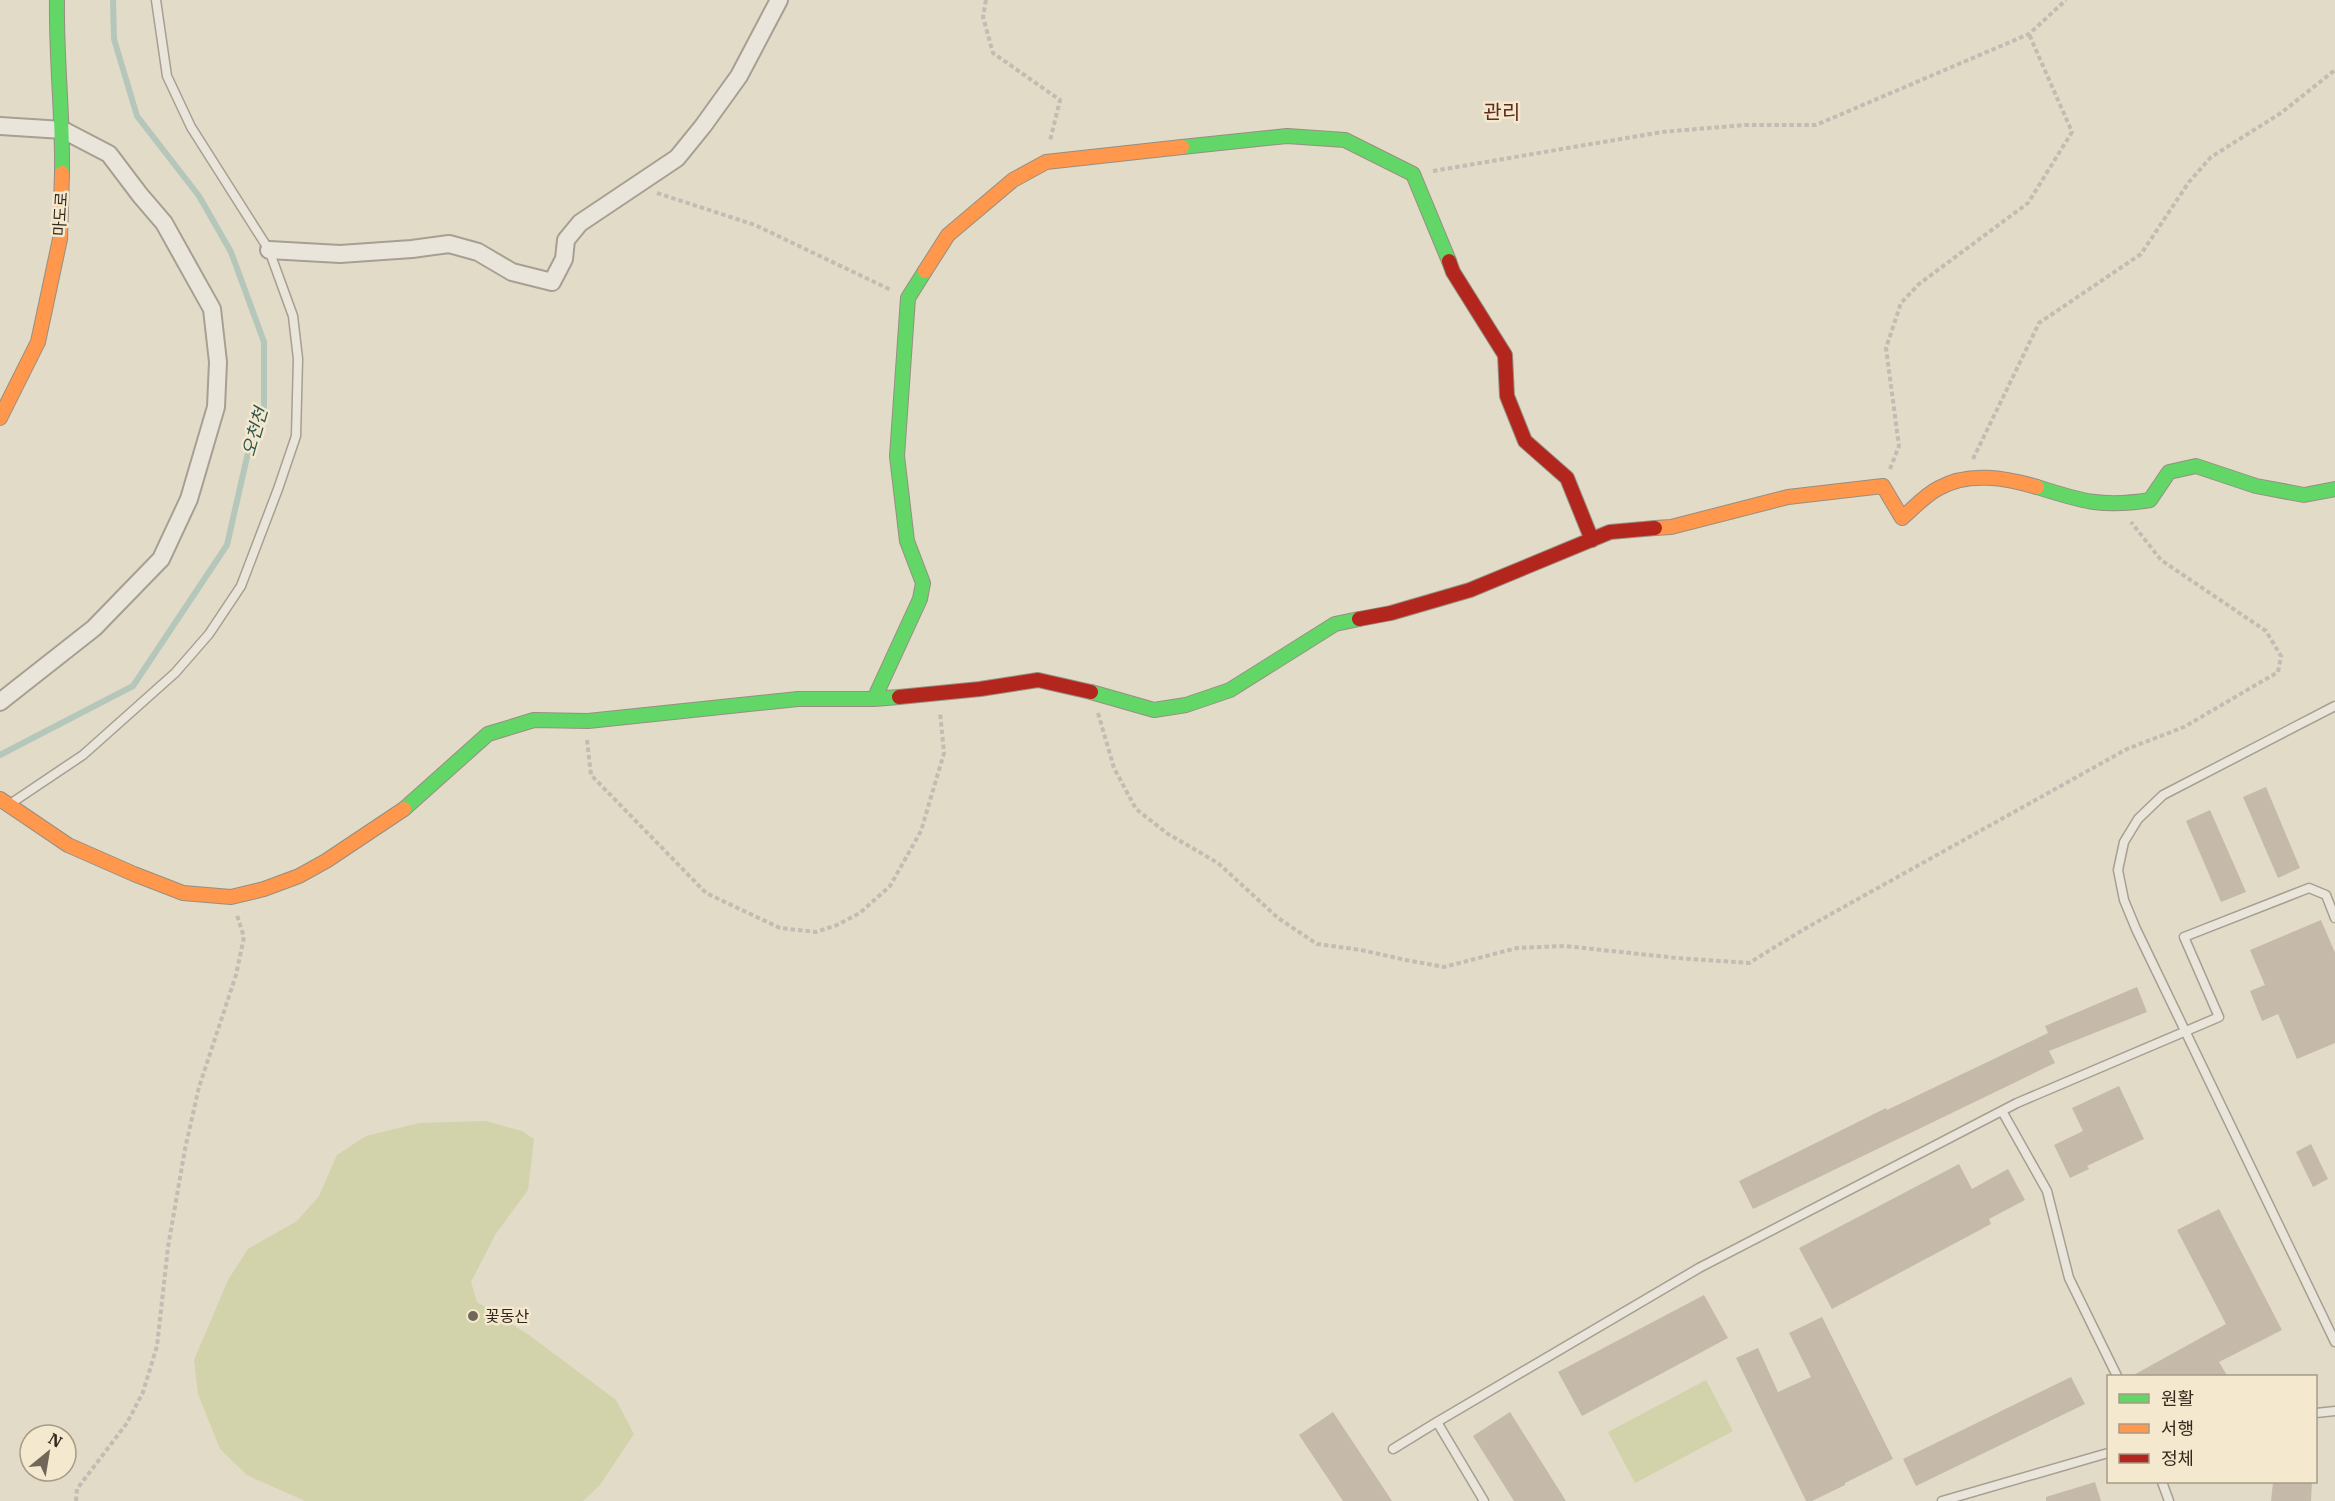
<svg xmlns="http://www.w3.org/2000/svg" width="2335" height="1501" viewBox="0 0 2335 1501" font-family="'IBM Plex Serif','Noto Sans KR',serif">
<rect width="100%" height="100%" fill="#e2dbc8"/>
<path fill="#d2d2ab" d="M485,1121L522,1131L534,1139L528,1190L495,1235L471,1282L477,1302L529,1335L616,1400L634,1434L600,1485L583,1501H305L247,1475L220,1449L198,1394L194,1360L228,1280L248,1249L297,1221L319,1196L337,1155L366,1136L419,1123Z
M1706,1380L1733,1431L1635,1483L1608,1432Z"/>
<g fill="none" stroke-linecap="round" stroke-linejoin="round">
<path stroke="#b5c7bb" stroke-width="6" d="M0,755L133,686L227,545L247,457L264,407V342L231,252L199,196L137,116L114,39L113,0"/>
</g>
<path fill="#c5b9aa" d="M2266,787L2300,868L2278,878L2243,797Z
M2210,810L2246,892L2221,902L2186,821Z
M2321,920L2335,953V1043L2297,1059L2278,1014L2262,1021L2250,991L2265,985L2250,950Z
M2137,987L2147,1012L2049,1051L2055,1063L1753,1209L1739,1181L1886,1108L1887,1110L2048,1033L2045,1026Z
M2119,1086L2144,1139L2087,1166L2089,1169L2070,1178L2054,1145L2083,1131L2072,1108Z
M2311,1144L2328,1179L2313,1187L2296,1152Z
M1959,1164L1972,1189L2008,1169L2025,1200L1989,1219L1991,1224L1832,1309L1799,1248Z
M2219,1209L2282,1330L2219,1362L2228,1377H2130L2226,1324L2177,1230Z
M1704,1295L1728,1338L1582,1416L1558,1372Z
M1822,1317L1893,1459L1845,1483V1485L1812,1501H1806L1736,1358L1758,1348L1778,1392L1811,1377L1789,1333Z
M2071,1377L2085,1404L1916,1486L1903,1459Z
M1333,1412L1392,1501H1343L1299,1435Z
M1510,1412L1566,1501H1514L1473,1436Z
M2095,1482L2101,1501H2046V1497Z
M2273,1482H2312L2311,1501H2271Z"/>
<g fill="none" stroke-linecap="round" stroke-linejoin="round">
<defs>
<path id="lane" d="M2335,706L2163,795L2138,819L2124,842L2118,870L2124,900L2136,929L2335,1342
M10,804L83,755L175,673L209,634L241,586L278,489L296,436L298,359L293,316L269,250L191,127L167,76L156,0
M2002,1111L2047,1191L2069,1278L2117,1376
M2316,1413L2335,1411
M1393,1449L1437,1422
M2162,1482L2169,1501
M1484,1501L1437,1422L1699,1268L2017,1103L2219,1017L2184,937L2309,888L2326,895L2335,918
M1942,1501L2108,1453"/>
<path id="street" d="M0,126L63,130L109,154L140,195L164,223L212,309L218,362L216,407L189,499L161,559L94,628L0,702
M269,250L340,254L412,249L449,244L478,252L512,272L552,282L564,259L566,240L580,223L677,158L703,126L739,76L779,0"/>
<path id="fast" d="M57,0C56,58 63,115 62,173
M1182,147L1287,136L1345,140L1413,174L1449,261
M2037,487C2081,501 2103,508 2150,500L2169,472L2196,466L2256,486L2304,495L2335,489
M1091,692L1154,710L1186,705L1230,690L1335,624L1359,619
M874,699L920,599L923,583L907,541L897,456L908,298L925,271
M404,809L488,734L534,720L588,721L798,699H874L899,697"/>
<path id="slow" d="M925,271L948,235L1013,180L1046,162L1182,147
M0,418L38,342L60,239L62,173
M1655,528L1671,527L1788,497L1883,486L1902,518C1914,508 1925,495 1939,488C1969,471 2006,478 2037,487
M0,799L68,845L134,874L183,893L231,897L264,889L299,876L326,861L404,809"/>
<path id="jam" d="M1449,261L1453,272L1505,355L1507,396L1525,441L1567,478L1592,540
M1359,619L1391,613L1470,590L1610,532L1655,528
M899,697L980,689L1038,680L1091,692"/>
</defs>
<use href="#lane" stroke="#a69f92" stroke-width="11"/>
<use href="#street" stroke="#a69f92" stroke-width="20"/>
<use href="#fast" stroke="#968f82" stroke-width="16"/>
<use href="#slow" stroke="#968f82" stroke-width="16"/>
<use href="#jam" stroke="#968f82" stroke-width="16"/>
<path stroke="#c2bcb2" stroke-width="4" stroke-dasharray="4.5 3" stroke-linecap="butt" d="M986,0L983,17L993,53L1060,100L1050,141
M1433,171L1662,132L1745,125H1816L2029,34L2066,0
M657,193L755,225L891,290
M1973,459L2039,323L2141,254L2189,182L2211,157L2281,113L2335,70
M1890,469L1899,446L1886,348L1901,303L1919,284L2028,203L2072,132L2029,34
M1098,713L1114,768L1136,809L1168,834L1218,863L1278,918L1317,944L1361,950L1406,960L1444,967L1517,948L1565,946L1677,958L1749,963L1806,928L2127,749L2184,727L2278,672L2281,656L2266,631L2161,560L2131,522
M587,740L591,775L706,893L780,928L816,932L837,925L860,913L890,886L921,831L944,753L940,712
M76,1501L77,1489L127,1423L143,1392L157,1346L168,1247L185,1149L199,1087L236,975L244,937L237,915"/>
<use href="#lane" stroke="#eae5db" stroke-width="8"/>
<use href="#street" stroke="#eae5db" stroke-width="16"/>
<use href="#fast" stroke="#63d668" stroke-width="14"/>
<use href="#slow" stroke="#ff974d" stroke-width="14"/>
<use href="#jam" stroke="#b3261e" stroke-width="14"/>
</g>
<circle fill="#716658" stroke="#f4e9ce" stroke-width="2" cx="473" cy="1316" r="6"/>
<g text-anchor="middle" stroke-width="5" stroke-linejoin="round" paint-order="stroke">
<g font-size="16" fill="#34271c" stroke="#f4e9ce">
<text transform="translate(60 214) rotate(-87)" y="6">마도로</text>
</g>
<g font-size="16" fill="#34271c" stroke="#f4e9ce" text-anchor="start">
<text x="485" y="1322">꽃동산</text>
</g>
<g font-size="18" font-style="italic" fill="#2b5451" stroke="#f4e9ce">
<text transform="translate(255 432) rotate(-74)" y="6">오천천</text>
</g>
<g font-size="20" fill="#602a1c" stroke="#f4e9ce">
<text x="1502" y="119">관리</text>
</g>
</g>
<rect x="2107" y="1375" width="210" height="108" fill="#f4e9ce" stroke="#a79b87" stroke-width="1.5"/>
<rect x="2119" y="1394" width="30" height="9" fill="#63d668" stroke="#a79b87" stroke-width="1.5"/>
<text x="2161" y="1405" font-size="18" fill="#34271c">원활</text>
<rect x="2119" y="1424" width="30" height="9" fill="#ff974d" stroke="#a79b87" stroke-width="1.5"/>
<text x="2161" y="1435" font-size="18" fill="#34271c">서행</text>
<rect x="2119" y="1454" width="30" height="9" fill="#b3261e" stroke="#a79b87" stroke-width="1.5"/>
<text x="2161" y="1465" font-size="18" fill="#34271c">정체</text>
<g transform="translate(48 1453) rotate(30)"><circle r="28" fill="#f4e9ce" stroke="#a79b87" stroke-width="1.5"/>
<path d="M0-4.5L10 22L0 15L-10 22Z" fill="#716658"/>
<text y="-9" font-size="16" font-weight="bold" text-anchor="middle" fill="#34271c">N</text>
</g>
</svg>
